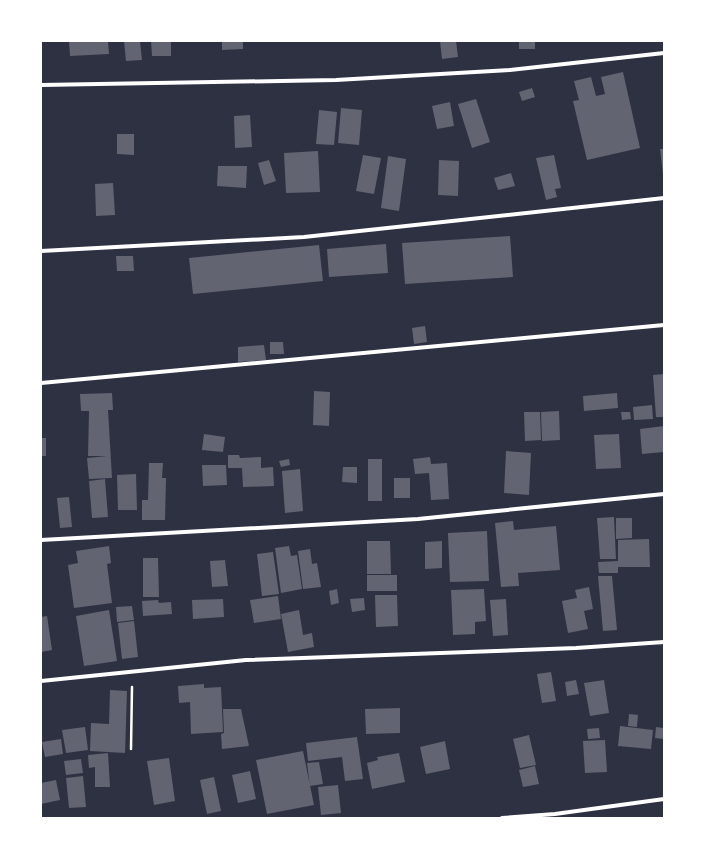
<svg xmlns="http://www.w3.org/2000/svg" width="705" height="859" viewBox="0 0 705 859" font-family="Jost,sans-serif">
<rect width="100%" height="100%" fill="#2d3142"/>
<path fill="#626471" d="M69,41H108L109,54L70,56Z
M124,41H140L142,60L126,61Z
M151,41H171V56H152Z
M222,41H243V49L222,50Z
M440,41H456L458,57L442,59Z
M519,41H535V49H519Z
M623,72L640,148L587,160L573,101L579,100L574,81L591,77L596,96L605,94L601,77Z
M532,88L535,97L522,101L519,92Z
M476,99L490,142L472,148L458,104Z
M450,102L454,126L437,129L432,106Z
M341,108L362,110L359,145L338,143Z
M319,110L337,112L334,145L316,144Z
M250,115L252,147L235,148L234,116Z
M117,134H134V155L117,154Z
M660,149H664V174H663Z
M318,151L320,192L286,193L284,153Z
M363,155L381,158L374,194L356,191Z
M554,155L561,188L555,189L557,197L546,200L536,158Z
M388,156L406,159L399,211L381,208Z
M269,160L276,181L264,185L258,163Z
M439,160L459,161L458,196L438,195Z
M218,166H247L246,188L217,186Z
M511,173L515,186L498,190L494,178Z
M113,183L115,215L96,216L95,184Z
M510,236L513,277L405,284L402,243Z
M386,244L388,273L329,277L327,249Z
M319,245L323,281L193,294L189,258Z
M116,256H133L134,271H117Z
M425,326L427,342L414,344L412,328Z
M270,342H283L284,354H270Z
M264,345L266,360L238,362V347Z
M664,374V417H656L653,375Z
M314,391L330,392L329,426L313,425Z
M112,393L113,410H108L112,478L89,479L87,458L107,456H88L89,411H81L80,394Z
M617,393L618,408L584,411L583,396Z
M652,405L653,419L634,420L633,407Z
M559,411L560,440L542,441L541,412Z
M524,412H540L541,440L525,441Z
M621,412H630L631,419L622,420Z
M664,426V452L642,454L640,429Z
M204,434L225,437L223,452L202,450Z
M619,434L621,468L596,469L594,435Z
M41,438H46V456H41Z
M506,451L531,453L529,495L504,493Z
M228,455H239L240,458L261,457V468L273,467L274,486L243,487L242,468H228Z
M430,457L431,464L447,463L449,499L431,500L429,473L415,474L413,459Z
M289,459L290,465L281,467L279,461Z
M368,459H382V501H368Z
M149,463H163L162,478H166L165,520H142V500H148Z
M202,465H226L227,485L203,486Z
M343,467H357V483L342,482Z
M300,469L303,511L285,513L282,471Z
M136,474L137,510H118L117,475Z
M394,478H410V498H394Z
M105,479L108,517L92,518L89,481Z
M69,497L72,527L60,528L57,498Z
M614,517L616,559H600L597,518Z
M616,518H632V538L616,539Z
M513,521L514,530L556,526L560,570L518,573L519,586L501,587L495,523Z
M487,531L489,581L450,582L448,533Z
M649,539L650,567H618V573H599L598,562L618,561V540Z
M367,541H390L391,574H367Z
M442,541V568L425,569V542Z
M109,546L111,563L107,564L112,603L74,608L68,565L78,563L76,551Z
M289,546L291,556L297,555L302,589L281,593L275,548Z
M310,549L312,564L317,563L321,587L303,589L298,551Z
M273,552L279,594L262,596L257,554Z
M143,558H158L159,597H143Z
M225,560L228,586L212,587L210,561Z
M367,575H397V591H367Z
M598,576H612L617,630L603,631Z
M589,587L593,609L584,611L588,629L568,633L562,601L577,598L575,590Z
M337,589L339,603L331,605L329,591Z
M484,589L486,621L475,622V634L453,635L451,590Z
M375,595H397L398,626L376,627Z
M278,596L281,619L254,623L250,600Z
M364,598L365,610L352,612L350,599Z
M223,599L224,617L193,619L192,600Z
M506,599L508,635L493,636L490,600Z
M158,600L159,603L171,602L172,614L143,616L142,601Z
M132,606L134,620L117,622L116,607Z
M109,610L117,661L84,666L76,616Z
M299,610L303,635L312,633L314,647L288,652L281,614Z
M47,616L52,650L41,652V617Z
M134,621L138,657L122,659L118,623Z
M551,672L556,701L542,703L537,674Z
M576,680L579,694L567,696L565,682Z
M604,680L609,713L590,716L584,683Z
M204,684V688L221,687L223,732L191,734L190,702L179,703L178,686Z
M110,690L127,691L125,753L90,751L91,723L109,724Z
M400,708V733L366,734L365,709Z
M223,709H241L249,746L222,749L221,734L224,733Z
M629,714L638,715L637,727L628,726Z
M620,726L653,730L651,749L618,746Z
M85,727L88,750L66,753L62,730Z
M656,727L664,728V739L655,738Z
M599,728L600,738L588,739L587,729Z
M529,735L536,765L520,768L513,739Z
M357,737L363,779L345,781L342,757L308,761L306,743Z
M61,739L63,754L45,757L42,742Z
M605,740L607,772L585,773L583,741Z
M445,741L450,769L426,774L420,747Z
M303,751L314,805L267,814L256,760Z
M108,753L110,787H95V767L89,768L88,755Z
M399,753L405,782L372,789L367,763L378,760L377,757Z
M169,758L175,801L154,805L147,761Z
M81,759L83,773L66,775L64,761Z
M319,762L323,784L310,786L307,763Z
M535,766L539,784L523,787L519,770Z
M250,771L256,799L238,803L232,775Z
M83,776L86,807L69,808L66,778Z
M214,777L221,811L207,814L200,780Z
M56,780L60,800L41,804V783Z
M338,785L341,813L321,815L318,787Z"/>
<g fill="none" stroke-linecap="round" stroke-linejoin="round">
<path stroke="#fff" stroke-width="2.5" d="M131,749L132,687"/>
<path stroke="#fff" stroke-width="4" d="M41,85L336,80L510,70L664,53
M41,251L304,237L664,198
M41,383L664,325
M41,540L418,519L664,494
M41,681L246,660L576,648L664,642
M502,818L555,814L664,799"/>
</g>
<rect width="705" height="859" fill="none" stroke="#ffffff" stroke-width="84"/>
</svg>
